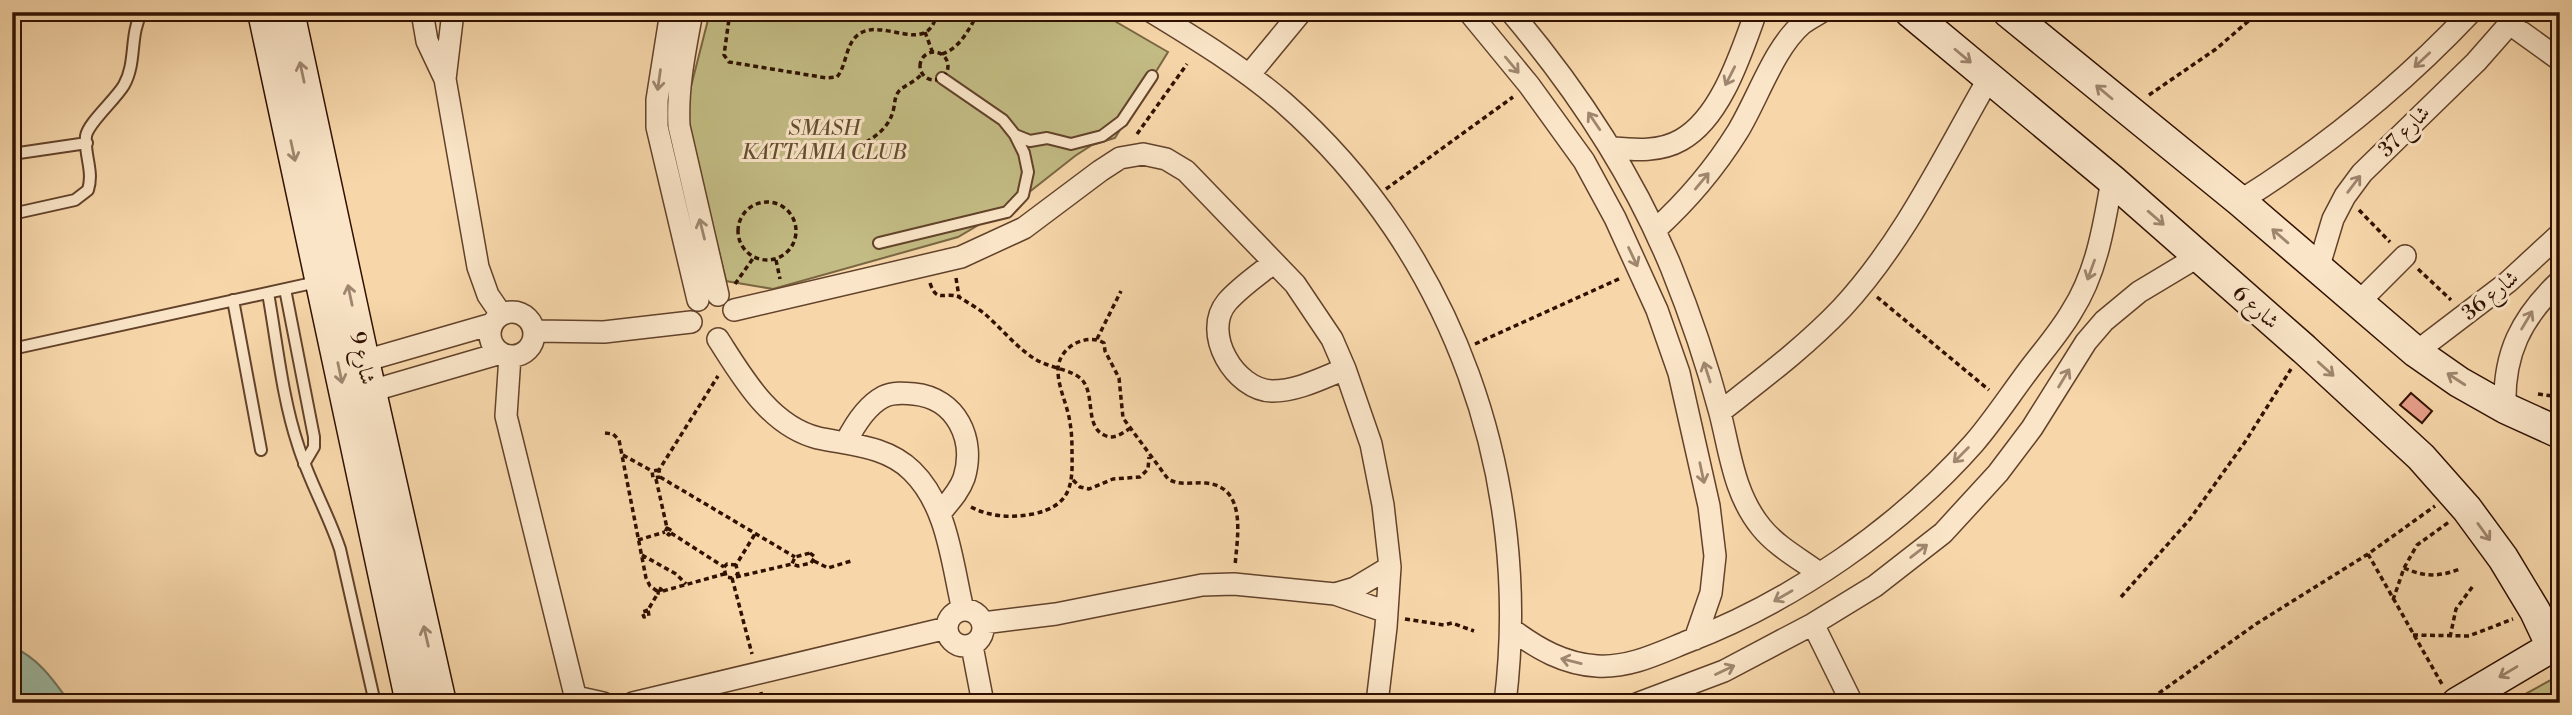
<svg xmlns="http://www.w3.org/2000/svg" width="2572" height="715" viewBox="0 0 2572 715" font-family="'Libre Bodoni',Amiri,serif">
<rect width="100%" height="100%" fill="#f7d7aa"/>
<filter id="stains"><feTurbulence type="fractalNoise" baseFrequency=".00286" numOctaves="4"/><feColorMatrix values="0 0 0 0 .2 0 0 0 0 .09 0 0 0 0 .02 0 0 0 .5 -.17"/></filter>
<radialGradient id="worn" r=".72"><stop offset=".6" stop-color="#630" stop-opacity="0"/><stop offset="1" stop-color="#630" stop-opacity=".3"/></radialGradient>
<path fill="#c3bc84" stroke="#7a6642" stroke-width="2" d="M710,12H1099L1168,52L1115,138L1092,145L1075,156L1014,204L958,237L773,289L726,281L685,110Z
M2560,675V703H2509Z"/>
<path fill="#9ebaa3" stroke="#727662" stroke-width="2" d="M12,647C38,657 54,681 70,703H12Z"/>
<path fill="#e89e8a" stroke="#301100" stroke-width="2" d="M2411,393L2432,411L2422,423L2400,405Z"/>
<g fill="none" stroke-linecap="round" stroke-linejoin="round">
<defs>
<path id="lane" d="M12,131L16,153
M1015,135L1030,141L1047,138L1071,144L1102,136L1122,121L1152,76
M12,154L87,143
M12,214L75,200L88,190C94,171 84,155 86,136C88,123 116,99 124,85C137,62 129,35 142,12
M879,243L1007,212L1023,195L1028,172L1024,153L1015,135L1003,120L942,78
M285,289L314,437V447L304,464
M268,293C277,343 282,397 298,445C309,481 328,513 340,549L375,703
M233,300L261,450
M12,349L317,282"/>
<path id="street" d="M422,12L427,41L445,79
M453,12L445,79L478,267L488,295L501,314
M671,12L657,100V127L698,300
M692,12C685,50 677,87 679,126L718,295
M1152,12C1198,40 1242,67 1283,102C1454,252 1533,479 1505,703
M1469,12L1529,85L1584,161L1615,218L1657,310L1679,373L1709,506L1715,556L1711,593L1695,639
M1511,12C1577,90 1632,173 1671,267C1690,314 1707,364 1720,413C1730,452 1734,494 1761,527C1776,546 1800,559 1819,573
M2510,24L2560,60
M1249,75L1301,12
M1613,148C1636,150 1660,152 1681,140C1721,118 1741,53 1756,12
M2240,201C2325,148 2402,85 2471,12
M1655,230C1687,201 1715,168 1738,131C1758,98 1774,48 1802,24C1808,19 1815,16 1821,12
M1273,263C1258,275 1240,287 1227,302C1201,333 1235,390 1272,391C1298,391 1322,378 1345,369
M2318,269L2333,219L2345,196L2362,173L2476,62L2520,12
M2358,303L2405,256
M734,310L961,257L1024,228L1100,171L1120,158L1143,154L1166,159L1186,171L1295,284L1332,339L1345,369L1371,444L1383,505L1390,567L1386,627L1377,703
M490 334a22 22 0 1 1 44 0a22 22 0 1 1-44 0Z
M535,331L604,332L691,322
M718,339C743,378 770,426 818,438C851,445 887,446 912,471C948,506 952,564 963,610
M2416,352L2508,282L2560,234
M510,356L506,416L577,703
M364,361L492,324
M371,391L501,353
M2505,408C2503,354 2521,318 2560,281
M1720,412C1762,379 1805,347 1842,308C1904,241 1944,156 1989,78
M846,442C854,426 866,406 883,397C893,392 904,393 914,394C956,398 976,439 964,478C959,492 949,502 940,513
M1335,594L1355,588L1390,567
M947 628a18 18 0 1 1 36 0a18 18 0 1 1-36 0Z
M983,623L1056,614L1202,585L1234,584L1335,594L1387,612
M1813,624L1852,703
M1511,629C1538,649 1564,664 1597,666C1630,668 1659,653 1689,641C1793,601 1900,527 1974,443C1993,421 2010,395 2028,371C2043,351 2060,332 2072,311C2097,272 2104,225 2112,180
M972,646L983,703
M576,697L603,703
M633,703L947,628
M1639,703L1724,671L1813,624L1875,586L1943,533L1998,473L2032,428L2086,342L2104,321L2139,292L2199,256"/>
<path id="secondary" d="M263,12L411,703
M289,12L364,361L441,703
M1910,12L2112,180L2304,349L2421,457L2467,509L2503,558L2535,611L2552,647
M2008,12L2240,201L2416,352L2459,382L2505,408L2560,433
M2457,703L2560,642"/>
</defs>
<use href="#lane" stroke="#62422a" stroke-width="14"/>
<use href="#street" stroke="#62422a" stroke-width="24"/>
<use href="#secondary" stroke="#301100" stroke-width="33"/>
<path stroke="#301100" stroke-width="3.5" stroke-dasharray="5 3.5" stroke-linecap="butt" d="M730,12L724,55L729,62L827,78L837,77C847,65 845,44 859,34C884,17 929,58 937,12
M925,32L932,51
M920 66a14 14 0 1 1 28 0a14 14 0 1 1-28 0Z
M942,54C961,48 969,28 979,12
M2149,95L2216,49L2259,12
M1137,134L1187,64
M866,142C880,134 891,124 894,107C895,101 895,96 899,91C906,84 916,82 922,73
M1386,189L1513,97
M738 231a29 29 0 1 1 58 0a29 29 0 1 1-58 0Z
M2359,210L2390,242
M776,260L780,279
M2418,269L2451,300
M956,278L959,297C968,303 978,308 986,315C1002,329 1017,348 1035,359C1049,368 1075,370 1083,381C1095,396 1085,426 1104,435C1114,440 1121,434 1129,429
M930,283C937,304 944,291 959,297
M735,284L754,257
M1877,297L1989,390
M1097,339L1121,291
M1475,344L1621,278
M2538,394L2560,397
M605,433L613,434L619,440L646,578L650,586L657,591
M623,455L652,471
M659,470L652,471L653,478L660,477L659,470L718,376
M660,477L795,557
M656,479L667,528
M1073,480L1080,487L1089,489L1113,479L1140,477L1148,469L1149,457
M971,507C990,517 1012,518 1033,514C1069,506 1073,488 1072,455C1072,445 1072,433 1070,423C1068,406 1058,388 1058,371C1057,348 1086,332 1104,343L1105,351L1119,378L1123,418L1168,479C1180,486 1193,482 1206,483C1248,487 1237,538 1235,566
M667,528L672,531L669,535L665,532Z
M671,533L724,567
M638,540L665,532
M810,553L815,557L811,563L798,566L792,564L795,557Z
M2368,554L2443,686
M642,555L676,574L686,584
M814,561L828,568L851,561
M736,565L727,564L724,567L726,577L732,578L738,574L736,565L755,534
M2404,568C2424,577 2439,577 2460,569
M736,577L792,564
M732,578L752,654
M659,588L661,589L662,593H658Z
M663,591L724,574
M2121,597L2190,519L2245,442L2291,369
M2393,600L2404,568L2417,545L2449,522
M648,610L642,612L644,617L649,616L648,610L658,593
M1405,619L1444,625L1452,623L1474,631
M2413,635L2469,636L2513,619
M2450,637L2456,609L2473,586
M761,692L763,703
M2145,703L2256,624L2368,554L2435,506"/>
<use href="#lane" stroke="#fae5c8" stroke-width="10"/>
<use href="#street" stroke="#fae5c8" stroke-width="21"/>
<use href="#secondary" stroke="#fae5c8" stroke-width="30"/>
</g>
<defs><path id="oneway-shaft" d="M-6 0H5M1.5-3L5.5 0L1.5 3" fill="none" stroke-width="1.6" stroke-linecap="round" stroke-linejoin="round" transform="scale(1.75)"/></defs>
<g stroke="#9f866e">
<use href="#oneway-shaft" transform="translate(1963 56) rotate(40)"/>
<use href="#oneway-shaft" transform="translate(2422 60) rotate(137)"/>
<use href="#oneway-shaft" transform="translate(1512 65) rotate(50)"/>
<use href="#oneway-shaft" transform="translate(302 72) rotate(-102)"/>
<use href="#oneway-shaft" transform="translate(1730 76) rotate(117)"/>
<use href="#oneway-shaft" transform="translate(659 80) rotate(98)"/>
<use href="#oneway-shaft" transform="translate(2104 92) rotate(-140)"/>
<use href="#oneway-shaft" transform="translate(1594 121) rotate(-124)"/>
<use href="#oneway-shaft" transform="translate(293 151) rotate(78)"/>
<use href="#oneway-shaft" transform="translate(1702 181) rotate(-50)"/>
<use href="#oneway-shaft" transform="translate(2354 184) rotate(-53)"/>
<use href="#oneway-shaft" transform="translate(2156 218) rotate(41)"/>
<use href="#oneway-shaft" transform="translate(702 229) rotate(-104)"/>
<use href="#oneway-shaft" transform="translate(2280 236) rotate(-139)"/>
<use href="#oneway-shaft" transform="translate(1633 257) rotate(65)"/>
<use href="#oneway-shaft" transform="translate(2091 270) rotate(110)"/>
<use href="#oneway-shaft" transform="translate(350 295) rotate(-102)"/>
<use href="#oneway-shaft" transform="translate(2527 320) rotate(-59)"/>
<use href="#oneway-shaft" transform="translate(2326 369) rotate(42)"/>
<use href="#oneway-shaft" transform="translate(1707 372) rotate(-108)"/>
<use href="#oneway-shaft" transform="translate(340 373) rotate(78)"/>
<use href="#oneway-shaft" transform="translate(2064 378) rotate(-59)"/>
<use href="#oneway-shaft" transform="translate(2456 379) rotate(-147)"/>
<use href="#oneway-shaft" transform="translate(1961 455) rotate(135)"/>
<use href="#oneway-shaft" transform="translate(1702 473) rotate(78)"/>
<use href="#oneway-shaft" transform="translate(2484 532) rotate(54)"/>
<use href="#oneway-shaft" transform="translate(1919 551) rotate(-38)"/>
<use href="#oneway-shaft" transform="translate(1783 596) rotate(150)"/>
<use href="#oneway-shaft" transform="translate(426 636) rotate(-103)"/>
<use href="#oneway-shaft" transform="translate(1571 661) rotate(-166)"/>
<use href="#oneway-shaft" transform="translate(1725 670) rotate(-25)"/>
<use href="#oneway-shaft" transform="translate(2508 672) rotate(149)"/>
</g>
<g text-anchor="middle" stroke-width="6" stroke-linejoin="round" paint-order="stroke">
<g font-size="21" font-style="italic" fill="#634d2e" stroke="#fae5c8">
<text x="824" y="135">SMASH<tspan x="824" dy="24">KATTAMIA CLUB</tspan></text>
</g>
<g font-size="21" fill="#301100" stroke="#fae5c8">
<text transform="translate(2404 131) rotate(-45)" y="7">شارع 37</text>
<text transform="translate(2490 295) rotate(-39)" y="7">شارع 36</text>
<text transform="translate(2256 307) rotate(41)" y="7">شارع 6</text>
<text transform="translate(363 358) rotate(78)" y="7">شارع 9</text>
</g>
</g>
<rect width="2572" height="715" fill="none" stroke="#f7d7aa" stroke-width="42"/>
<rect x="14" y="14" width="2544" height="687" fill="none" stroke="#301100" stroke-width="3.5"/>
<rect x="21" y="21" width="2530" height="673" fill="none" stroke="#301100" stroke-width="2"/>
<rect width="100%" height="100%" filter="url(#stains)"/>
<rect width="100%" height="100%" fill="url(#worn)"/>
</svg>
